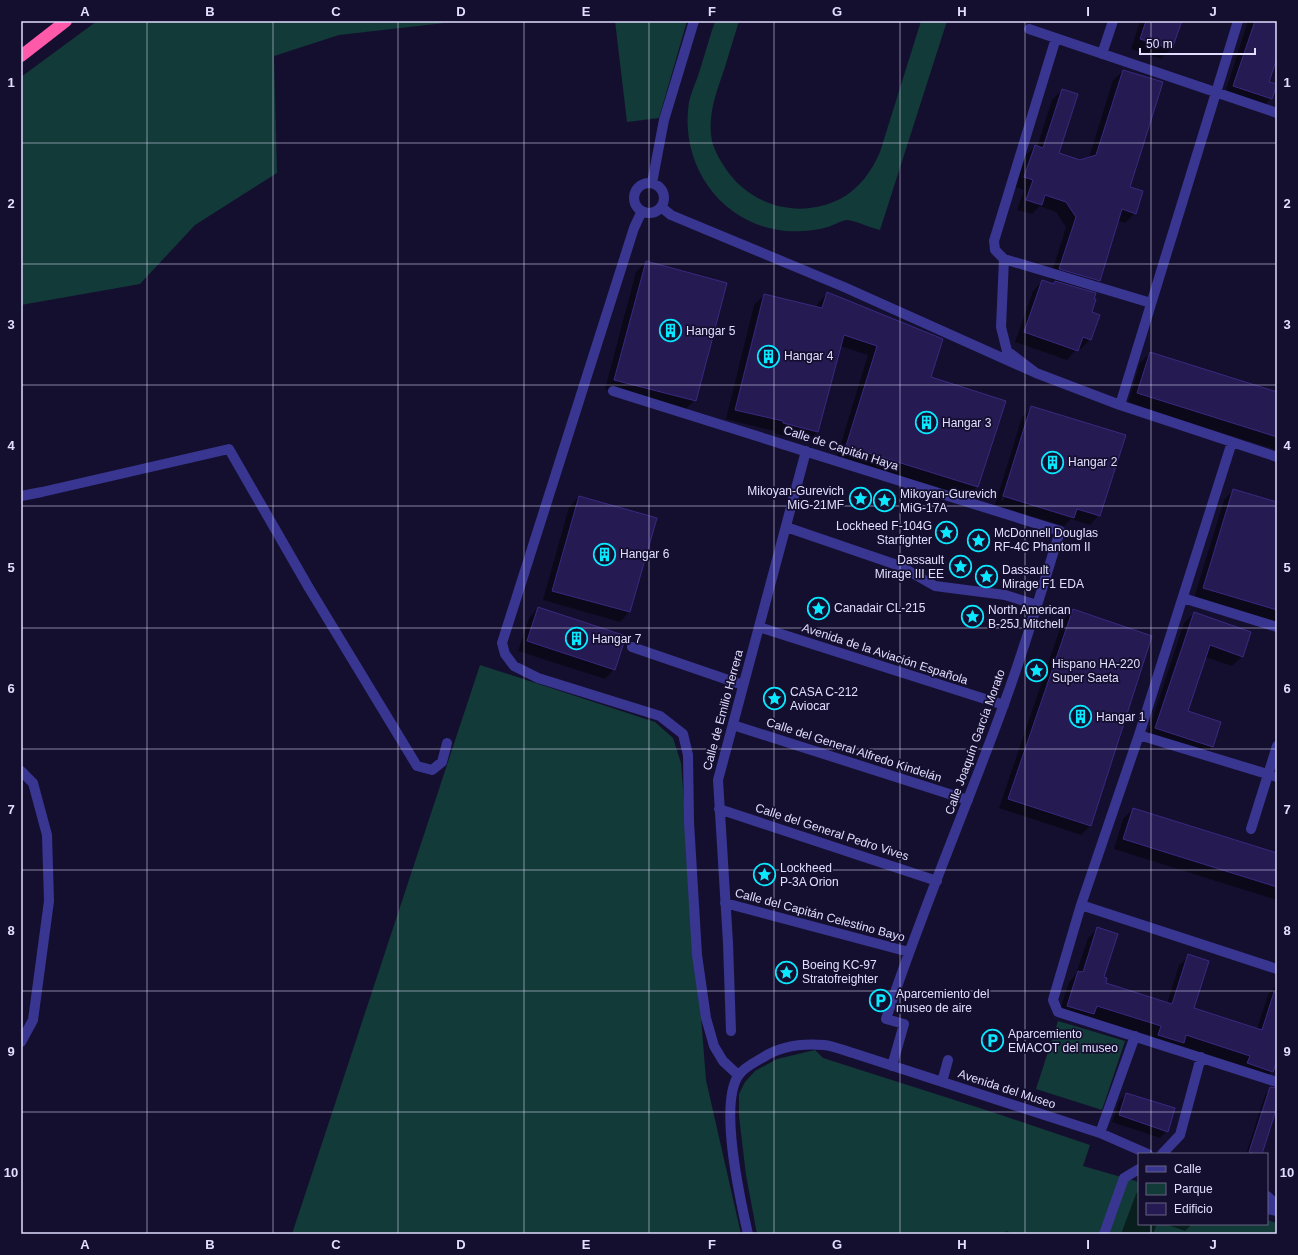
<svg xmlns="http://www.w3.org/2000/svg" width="1298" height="1255" viewBox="0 0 1298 1255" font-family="Arial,sans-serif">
<rect width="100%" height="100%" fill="#150f2f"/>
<path fill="#123a38" d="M97,21H462L339,35L274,56L277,173L195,225L140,284L21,305V77Z
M615,21H687L659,118L627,122Z
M715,21H739C734,37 729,54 724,70C716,93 707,117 712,141C714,148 718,157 722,163C746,204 796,221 840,199C859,189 872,171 880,152L921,21H947L880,230C871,228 856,221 848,220C842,220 834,225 828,227C814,231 800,232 786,231C721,225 679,165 689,102C691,93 695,84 698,76C704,57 709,39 715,21Z
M480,665L655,722L673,738L681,763L706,1080L741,1234H292Z
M1058,1021L1125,1041L1102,1110L1036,1089Z
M815,1050L823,1058L989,1111L1090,1145L1083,1166L1139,1182V1224H1267V1220L1277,1223V1234H757L746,1175L739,1116V1094L745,1082L755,1071L777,1059Z"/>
<path fill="#0007" fill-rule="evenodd" d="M1140,21H1180L1171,49L1161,59L1131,49Z
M1248,21H1277V58H1276L1268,83L1271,98L1262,108L1224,96Z
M1123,71L1128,187L1135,213L1125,223L1118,221L1099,280L1089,290L1050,279L1066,227L1056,212L1040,206L1032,214L1017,210L1024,190L1015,187L1025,156L1035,146L1037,147L1052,100L1062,90L1058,154L1080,161L1089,158L1113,80Z
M646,262L695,400L685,410L605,389L636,272Z
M1043,281L1053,285L1090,313V339L1081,349L1077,348L1067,360L1015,342L1033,291Z
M828,293L930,378L1004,401L977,487L967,497L837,456L868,355L840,346L817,432L807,442L774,433V431L726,419L754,305L764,295L816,308L818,303Z
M1150,353L1277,393V450L1128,403L1140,363Z
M1032,407L1099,515L1090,525L1071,519L1064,526L995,505L1022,417ZM1027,417H1029L1003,501L1001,500Z
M1233,490L1277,503V623L1194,598L1224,500Z
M579,497L629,612L620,622L543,600L569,507Z
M538,608L614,669L605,679L518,651L529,618Z
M1073,610L1090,826L1081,835L999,808L1063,620Z
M1194,613L1242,656L1232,666L1205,657L1186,711L1220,723L1212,747L1202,757L1146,738L1184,623Z
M1133,809L1277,854V900L1114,849L1123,819Z
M1098,928L1104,984L1167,1004L1179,965L1189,956L1193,1009L1257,1029L1268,995L1277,985V1057L1272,1071L1263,1081L1149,1045L1152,1036L1090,1017L1083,1024L1058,1015L1069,982L1076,974L1088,938Z
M1270,1090L1277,1093V1104L1261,1154H1246L1265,1095Z
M1126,1094L1167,1131L1160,1138L1112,1122L1119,1101Z
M1139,1190V1224H1157L1153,1234H1121L1136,1194Z
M1165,1224H1192L1185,1231Z
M1006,1231L1015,1234H1003Z"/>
<path fill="#251a52" stroke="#3a2980" d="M1146,21H1182L1172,49L1140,39Z
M1255,21H1277V58L1269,82L1277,84L1272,99L1233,86Z
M1123,70L1163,82L1130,187L1143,191L1136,214L1122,209L1100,281L1059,269L1076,217L1066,202L1045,195L1042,205L1026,200L1033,180L1024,177L1035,145L1043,148L1062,89L1078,94L1059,153L1080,160L1096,155Z
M646,261L727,283L696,401L614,380Z
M1042,280L1054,284L1055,281L1096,293L1094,299H1096L1092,312L1100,315L1091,340L1083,337L1078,351L1024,332Z
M827,292L943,339L931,377L1006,401L978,487L846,446L877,346L844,335L818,432L783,423V421L735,410L764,294L822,308Z
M1150,352L1277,392V437L1137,393Z
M1031,406L1126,435L1100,516L1077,509L1074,518L1003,496Z
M1233,489L1277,502V610L1203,588Z
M579,496L657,518L630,612L552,591Z
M538,607L626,636L615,670L527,641Z
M1073,609L1152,636L1091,826L1008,799Z
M1194,612L1251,632L1243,657L1210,645L1188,711L1221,722L1213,747L1155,728Z
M1133,808L1277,853V887L1123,839Z
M1097,927L1118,934L1104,977L1107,978L1106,983L1172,1004L1188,954L1209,961L1194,1008L1262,1030L1274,992L1277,993V1060L1273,1072L1247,1063L1250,1056L1186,1035L1184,1043L1158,1035L1161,1026L1097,1006L1094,1014L1067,1006L1078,971L1083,972Z
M1270,1087L1277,1088V1107L1262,1154H1256L1249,1152Z
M1126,1093L1175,1108L1168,1132L1119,1115Z"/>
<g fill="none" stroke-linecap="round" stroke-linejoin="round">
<path stroke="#393692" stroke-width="10" d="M1029,29L1277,113
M1056,38L994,241L995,250L1004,259L1151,303
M1102,54L1113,21
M634 198a15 15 0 1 1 30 0a15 15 0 1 1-30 0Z
M652,183L664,120L694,21
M661,207L671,215L844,287L1036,373
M642,211L634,228L502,643L505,654L514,666L538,678L660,716L683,734L688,755L689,822L697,955L706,1018L714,1046L723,1061L738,1075
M1004,259L1001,327L1007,351L1036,373L1120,405L1277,457
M613,391L1060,531C1042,589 1025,647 1004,704C966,809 921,912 886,1019L904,1024L892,1066
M1120,405L1238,21
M1232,442L1139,735L1081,905L1053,1000L1058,1012L1277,1082
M21,496L42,492L229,449L309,588L417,766L432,770L442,762L447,743
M786,527L900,566L935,586L1005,595L1037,605
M1183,598L1277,627
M759,627L1004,705
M632,647L743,685
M733,725L968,800
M1139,735L1277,777
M21,771L33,783L47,835L49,901L33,1020L21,1042
M719,809L937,881
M1251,829L1277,746
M725,903L909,952
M1081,905L1277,969
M731,1031L728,943L718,780L806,451
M942,1082L948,1060
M1100,1133L1135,1036
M1162,1154L1180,1135L1201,1057
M1267,1196L1277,1205
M1267,1209L1277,1211
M748,1234C740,1199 719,1106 738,1076C743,1068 755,1062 762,1058C780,1046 802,1043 824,1045C834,1046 845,1051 856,1054L1100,1133L1148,1154
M1104,1234L1124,1178L1139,1169"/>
<path stroke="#ff59aa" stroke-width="12" d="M21,56L66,21"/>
</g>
<path fill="none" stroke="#e1deff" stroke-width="1" stroke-opacity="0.55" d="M147,21V1234M273,21V1234M398,21V1234M524,21V1234M649,21V1234M774,21V1234M900,21V1234M1025,21V1234M1151,21V1154M21,143H1277M21,264H1277M21,385H1277M21,506H1277M21,628H1277M21,749H1277M21,870H1277M21,991H1277M21,1112H1277M1151,1224V1234"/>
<defs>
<symbol id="building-ring" viewBox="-11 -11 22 22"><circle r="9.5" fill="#150f2f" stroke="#0ae8ff" stroke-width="1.5"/><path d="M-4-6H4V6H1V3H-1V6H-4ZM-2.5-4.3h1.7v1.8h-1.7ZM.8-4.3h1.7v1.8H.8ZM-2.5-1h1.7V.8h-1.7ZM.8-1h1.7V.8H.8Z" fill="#0ae8ff"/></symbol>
<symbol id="sight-ring" viewBox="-11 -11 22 22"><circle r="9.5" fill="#150f2f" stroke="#0ae8ff" stroke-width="1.5"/><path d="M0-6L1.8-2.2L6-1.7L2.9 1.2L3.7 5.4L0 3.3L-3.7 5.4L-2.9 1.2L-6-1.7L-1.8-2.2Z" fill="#0ae8ff"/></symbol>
<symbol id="parking-ring" viewBox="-11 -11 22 22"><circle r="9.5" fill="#150f2f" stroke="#0ae8ff" stroke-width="1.5"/><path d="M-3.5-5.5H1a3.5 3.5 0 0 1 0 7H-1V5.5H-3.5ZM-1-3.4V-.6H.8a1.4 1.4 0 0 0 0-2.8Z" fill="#0ae8ff"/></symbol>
</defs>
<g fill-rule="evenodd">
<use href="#building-ring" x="658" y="318" width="25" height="25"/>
<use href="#building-ring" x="756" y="344" width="25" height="25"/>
<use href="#building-ring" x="914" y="410" width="25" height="25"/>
<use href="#building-ring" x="1040" y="450" width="25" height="25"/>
<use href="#sight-ring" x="848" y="486" width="25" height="25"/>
<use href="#sight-ring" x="872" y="488" width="25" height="25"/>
<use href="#sight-ring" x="934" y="520" width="25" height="25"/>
<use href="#sight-ring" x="966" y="528" width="25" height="25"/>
<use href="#building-ring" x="592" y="542" width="25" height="25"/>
<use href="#sight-ring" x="948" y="554" width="25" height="25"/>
<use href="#sight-ring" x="974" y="564" width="25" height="25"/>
<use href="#sight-ring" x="806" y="596" width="25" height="25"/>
<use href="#sight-ring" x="960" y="604" width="25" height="25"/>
<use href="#building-ring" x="564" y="626" width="25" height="25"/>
<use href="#sight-ring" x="1024" y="658" width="25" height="25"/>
<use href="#sight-ring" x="762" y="686" width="25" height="25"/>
<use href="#building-ring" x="1068" y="704" width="25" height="25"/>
<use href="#sight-ring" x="752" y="862" width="25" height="25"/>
<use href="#sight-ring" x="774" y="960" width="25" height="25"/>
<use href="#parking-ring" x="868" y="988" width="25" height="25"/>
<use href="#parking-ring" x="980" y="1028" width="25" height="25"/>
</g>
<g text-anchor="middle" stroke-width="3.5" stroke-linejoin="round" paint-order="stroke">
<g font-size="12" fill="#e1deff" stroke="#150f2f" text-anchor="start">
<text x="686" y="335">Hangar 5</text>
<text x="784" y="360">Hangar 4</text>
<text x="942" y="427">Hangar 3</text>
<text x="1068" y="466">Hangar 2</text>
<text x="844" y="495" text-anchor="end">Mikoyan-Gurevich<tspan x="844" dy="14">MiG-21MF</tspan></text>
<text x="900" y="498">Mikoyan-Gurevich<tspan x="900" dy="14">MiG-17A</tspan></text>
<text x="932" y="530" text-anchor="end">Lockheed F-104G<tspan x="932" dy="14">Starfighter</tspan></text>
<text x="994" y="537">McDonnell Douglas<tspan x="994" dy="14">RF-4C Phantom II</tspan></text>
<text x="620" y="558">Hangar 6</text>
<text x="944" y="564" text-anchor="end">Dassault<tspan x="944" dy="14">Mirage III EE</tspan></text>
<text x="1002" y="574">Dassault<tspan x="1002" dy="14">Mirage F1 EDA</tspan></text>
<text x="834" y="612">Canadair CL-215</text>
<text x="988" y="614">North American<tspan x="988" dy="14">B-25J Mitchell</tspan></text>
<text x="592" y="643">Hangar 7</text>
<text x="1052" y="668">Hispano HA-220<tspan x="1052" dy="14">Super Saeta</tspan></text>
<text x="790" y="696">CASA C-212<tspan x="790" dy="14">Aviocar</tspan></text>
<text x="1096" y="721">Hangar 1</text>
<text x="780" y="872">Lockheed<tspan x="780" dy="14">P-3A Orion</tspan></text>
<text x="802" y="969">Boeing KC-97<tspan x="802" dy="14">Stratofreighter</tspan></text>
<text x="896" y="998">Aparcemiento del<tspan x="896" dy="14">museo de aire</tspan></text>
<text x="1008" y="1038">Aparcemiento<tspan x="1008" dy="14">EMACOT del museo</tspan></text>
</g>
<g font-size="12" fill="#e1deff" stroke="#150f2f">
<text transform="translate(841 448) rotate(18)" y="4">Calle de Capitán Haya</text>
<text transform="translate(885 654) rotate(18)" y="4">Avenida de la Aviación Española</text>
<text transform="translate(723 710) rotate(-75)" y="4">Calle de Emilio Herrera</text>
<text transform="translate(975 742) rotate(-70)" y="4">Calle Joaquín García Morato</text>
<text transform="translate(854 750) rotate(18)" y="4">Calle del General Alfredo Kindelán</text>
<text transform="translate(832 832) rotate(18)" y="4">Calle del General Pedro Vives</text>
<text transform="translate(820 915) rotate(15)" y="4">Calle del Capitán Celestino Bayo</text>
<text transform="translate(1007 1089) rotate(18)" y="4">Avenida del Museo</text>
</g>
</g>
<rect width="1298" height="1255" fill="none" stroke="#150f2f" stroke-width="44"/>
<rect x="1138" y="1153" width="130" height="72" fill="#150f2f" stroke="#676282"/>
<rect x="1146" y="1166" width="20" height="6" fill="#393692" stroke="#676282"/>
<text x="1174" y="1173" font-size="12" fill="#e1deff">Calle</text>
<rect x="1146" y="1183" width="20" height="12" fill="#123a38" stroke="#676282"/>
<text x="1174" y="1193" font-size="12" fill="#e1deff">Parque</text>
<rect x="1146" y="1203" width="20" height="12" fill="#251a52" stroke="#676282"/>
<text x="1174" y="1213" font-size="12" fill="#e1deff">Edificio</text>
<path d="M1140 48v6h115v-6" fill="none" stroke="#e1deff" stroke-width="2"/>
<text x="1146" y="48" font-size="12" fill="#e1deff" stroke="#150f2f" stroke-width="3" paint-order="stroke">50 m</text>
<rect x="22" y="22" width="1254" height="1211" fill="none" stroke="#e1deff" stroke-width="1.5"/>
<g font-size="13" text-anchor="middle" font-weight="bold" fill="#e1deff">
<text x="85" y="16">A</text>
<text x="210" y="16">B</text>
<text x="336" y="16">C</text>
<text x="461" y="16">D</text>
<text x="586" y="16">E</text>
<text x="712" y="16">F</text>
<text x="837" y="16">G</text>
<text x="962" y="16">H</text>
<text x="1088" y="16">I</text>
<text x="1213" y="16">J</text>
<text x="11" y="87">1</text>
<text x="1287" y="87">1</text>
<text x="11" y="208">2</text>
<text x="1287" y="208">2</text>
<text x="11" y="329">3</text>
<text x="1287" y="329">3</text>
<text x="11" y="450">4</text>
<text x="1287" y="450">4</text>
<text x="11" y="572">5</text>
<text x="1287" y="572">5</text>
<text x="11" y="693">6</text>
<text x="1287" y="693">6</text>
<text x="11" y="814">7</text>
<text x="1287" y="814">7</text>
<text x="11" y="935">8</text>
<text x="1287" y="935">8</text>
<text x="11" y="1056">9</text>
<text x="1287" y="1056">9</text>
<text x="11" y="1177">10</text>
<text x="1287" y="1177">10</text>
<text x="85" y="1249">A</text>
<text x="210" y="1249">B</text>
<text x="336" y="1249">C</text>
<text x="461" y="1249">D</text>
<text x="586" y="1249">E</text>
<text x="712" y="1249">F</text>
<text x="837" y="1249">G</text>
<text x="962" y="1249">H</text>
<text x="1088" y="1249">I</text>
<text x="1213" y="1249">J</text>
</g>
</svg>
